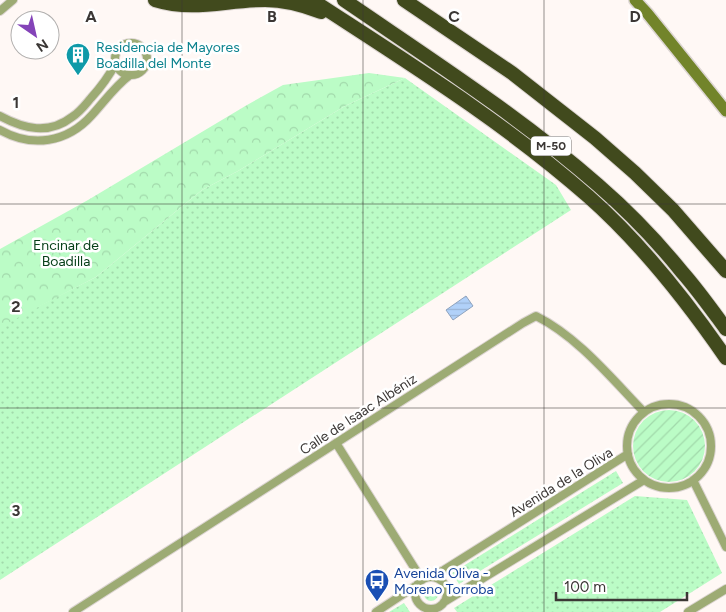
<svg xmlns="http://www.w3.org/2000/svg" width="726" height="612" viewBox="0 0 726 612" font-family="Figtree,sans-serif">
<defs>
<pattern id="grass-dots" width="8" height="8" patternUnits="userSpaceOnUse" patternTransform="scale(1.25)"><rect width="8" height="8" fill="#bbfcc6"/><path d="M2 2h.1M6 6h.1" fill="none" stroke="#a2d9ab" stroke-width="1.8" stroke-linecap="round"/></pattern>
<pattern id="forest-crowns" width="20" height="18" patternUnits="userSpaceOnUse" patternTransform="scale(1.25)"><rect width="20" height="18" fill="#bbfcc6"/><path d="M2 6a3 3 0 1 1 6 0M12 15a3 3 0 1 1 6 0" fill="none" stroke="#a2d9ab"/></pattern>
<pattern id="garden-furrows" width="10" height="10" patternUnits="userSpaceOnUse" patternTransform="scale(1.25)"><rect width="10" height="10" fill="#bbfcc6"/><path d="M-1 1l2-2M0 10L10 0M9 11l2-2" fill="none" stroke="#a2d9ab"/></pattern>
<pattern id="water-rules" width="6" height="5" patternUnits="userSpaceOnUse" patternTransform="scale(1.25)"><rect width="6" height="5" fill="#b1d1f9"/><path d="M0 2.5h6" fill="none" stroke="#99b4d6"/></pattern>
</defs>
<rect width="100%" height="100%" fill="#fff8f5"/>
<path fill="url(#grass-dots)" d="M405,78L556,185L571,210L0,580V326L96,277L202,190L238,171L345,106Z
M616,471L623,483L459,584L452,573Z
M635,496L687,500L722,573L660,612H457L454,608Z
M424 594a7 7 0 1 1 14 0a7 7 0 1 1-14 0Z
M404,603L410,612H389Z"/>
<path fill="url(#forest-crowns)" d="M369,73L405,78L345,106L238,171L202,190L96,277L0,327V249L88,200L247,105L283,85Z"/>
<path fill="url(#garden-furrows)" d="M633 446a36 36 0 1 1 72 0a36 36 0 1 1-72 0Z"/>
<path fill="url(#water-rules)" stroke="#8ea3be" d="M466,296L473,306L453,320L446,310Z"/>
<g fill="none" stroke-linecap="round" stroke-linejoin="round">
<defs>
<path id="street" d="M0,11L13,0
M115 59a16 16 0 1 1 32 0a16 16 0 1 1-32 0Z
M0,116C24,129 49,135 72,117C80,112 85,105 91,98C101,87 109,76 116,63
M0,130C32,148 67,143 92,115C104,102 115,86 130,75
M627 446a42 42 0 1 1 84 0a42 42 0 1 1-84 0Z
M336,443L422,580
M693,480L726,547
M430,577L444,570L628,454
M415 593a16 16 0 1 1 32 0a16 16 0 1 1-32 0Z
M444,602L644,480
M73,612L523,323L536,316C578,337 611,378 644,412
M376,612L417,585
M688,612L726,589"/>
<path id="secondary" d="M635,0L647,13L726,111"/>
<path id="highway" d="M155,0C194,12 226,0 265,0C285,0 303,5 321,12
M312,0C407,62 504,122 589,197C642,244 686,300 726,358
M344,0C430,59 519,116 598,185C628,211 657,241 682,272C698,290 712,310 726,329
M404,0L512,73L595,138L635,173L673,210L726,271"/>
</defs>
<use href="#street" stroke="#dcd5d2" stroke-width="10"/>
<use href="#secondary" stroke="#dcd5d2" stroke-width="14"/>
<use href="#highway" stroke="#dcd5d2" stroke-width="16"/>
<use href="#street" stroke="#9dab74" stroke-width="8"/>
<use href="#secondary" stroke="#72842a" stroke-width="11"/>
<use href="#highway" stroke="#414a1d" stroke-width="14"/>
</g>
<path fill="none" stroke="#3b3735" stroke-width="1" stroke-opacity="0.55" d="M182,0V612M363,0V612M544,0V612M0,204H726M0,408H726"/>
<defs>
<symbol id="building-pin" viewBox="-11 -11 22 30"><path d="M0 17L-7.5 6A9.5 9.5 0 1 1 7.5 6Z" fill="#0f9aa8" stroke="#fff"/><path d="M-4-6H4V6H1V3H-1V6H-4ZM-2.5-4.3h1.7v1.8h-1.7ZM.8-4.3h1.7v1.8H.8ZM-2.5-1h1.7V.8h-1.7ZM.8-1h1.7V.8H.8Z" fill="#fff"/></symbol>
<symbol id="bus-pin" viewBox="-11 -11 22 30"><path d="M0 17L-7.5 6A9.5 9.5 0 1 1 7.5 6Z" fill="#1a4fb4" stroke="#fff"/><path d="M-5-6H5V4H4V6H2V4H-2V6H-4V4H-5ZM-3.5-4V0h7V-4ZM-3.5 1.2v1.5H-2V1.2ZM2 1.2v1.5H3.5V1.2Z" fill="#fff"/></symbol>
</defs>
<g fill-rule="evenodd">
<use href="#building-pin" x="64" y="41" width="28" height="38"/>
<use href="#bus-pin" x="363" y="567" width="28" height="38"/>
</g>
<g text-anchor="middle" stroke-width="5" stroke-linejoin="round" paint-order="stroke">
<rect fill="#fff" stroke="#767372" stroke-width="1" x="531" y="136.5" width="40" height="19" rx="4"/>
<g font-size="12" font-weight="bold" fill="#3b3735">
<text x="551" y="150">M-50</text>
</g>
<g font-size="14" fill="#0d838f" stroke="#fff" text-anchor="start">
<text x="96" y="52">Residencia de Mayores<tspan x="96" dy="16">Boadilla del Monte</tspan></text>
</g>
<g font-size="14" fill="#08401a" stroke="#fff">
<text x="66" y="250">Encinar de<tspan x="66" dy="16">Boadilla</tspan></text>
</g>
<g font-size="14" fill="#3b3735" stroke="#fff">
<text transform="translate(358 414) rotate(-33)" y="5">Calle de Isaac Albéniz</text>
<text transform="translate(561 482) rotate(-32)" y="5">Avenida de la Oliva</text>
</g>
<g font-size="14" fill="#164399" stroke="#fff" text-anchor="start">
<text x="394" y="578">Avenida Oliva -<tspan x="394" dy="16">Moreno Torroba</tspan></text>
</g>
</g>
<g font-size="16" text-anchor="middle" font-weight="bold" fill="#3b3735" stroke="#fff" stroke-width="5" stroke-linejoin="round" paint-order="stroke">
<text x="91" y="22">A</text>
<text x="272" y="22">B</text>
<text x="454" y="22">C</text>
<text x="635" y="22">D</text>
<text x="16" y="108">1</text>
<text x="16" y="312">2</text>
<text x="16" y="516">3</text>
</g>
<g transform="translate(35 35) rotate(146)"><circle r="24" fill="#ffffff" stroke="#b1afae"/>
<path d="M0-4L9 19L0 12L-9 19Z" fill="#8443b8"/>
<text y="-8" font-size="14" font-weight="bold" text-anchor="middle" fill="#3b3735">N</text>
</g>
<path d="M556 592v8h131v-8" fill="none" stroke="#3b3735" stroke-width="2.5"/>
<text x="564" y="592" font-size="15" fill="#3b3735" stroke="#ffffff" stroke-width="4" paint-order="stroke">100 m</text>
</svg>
